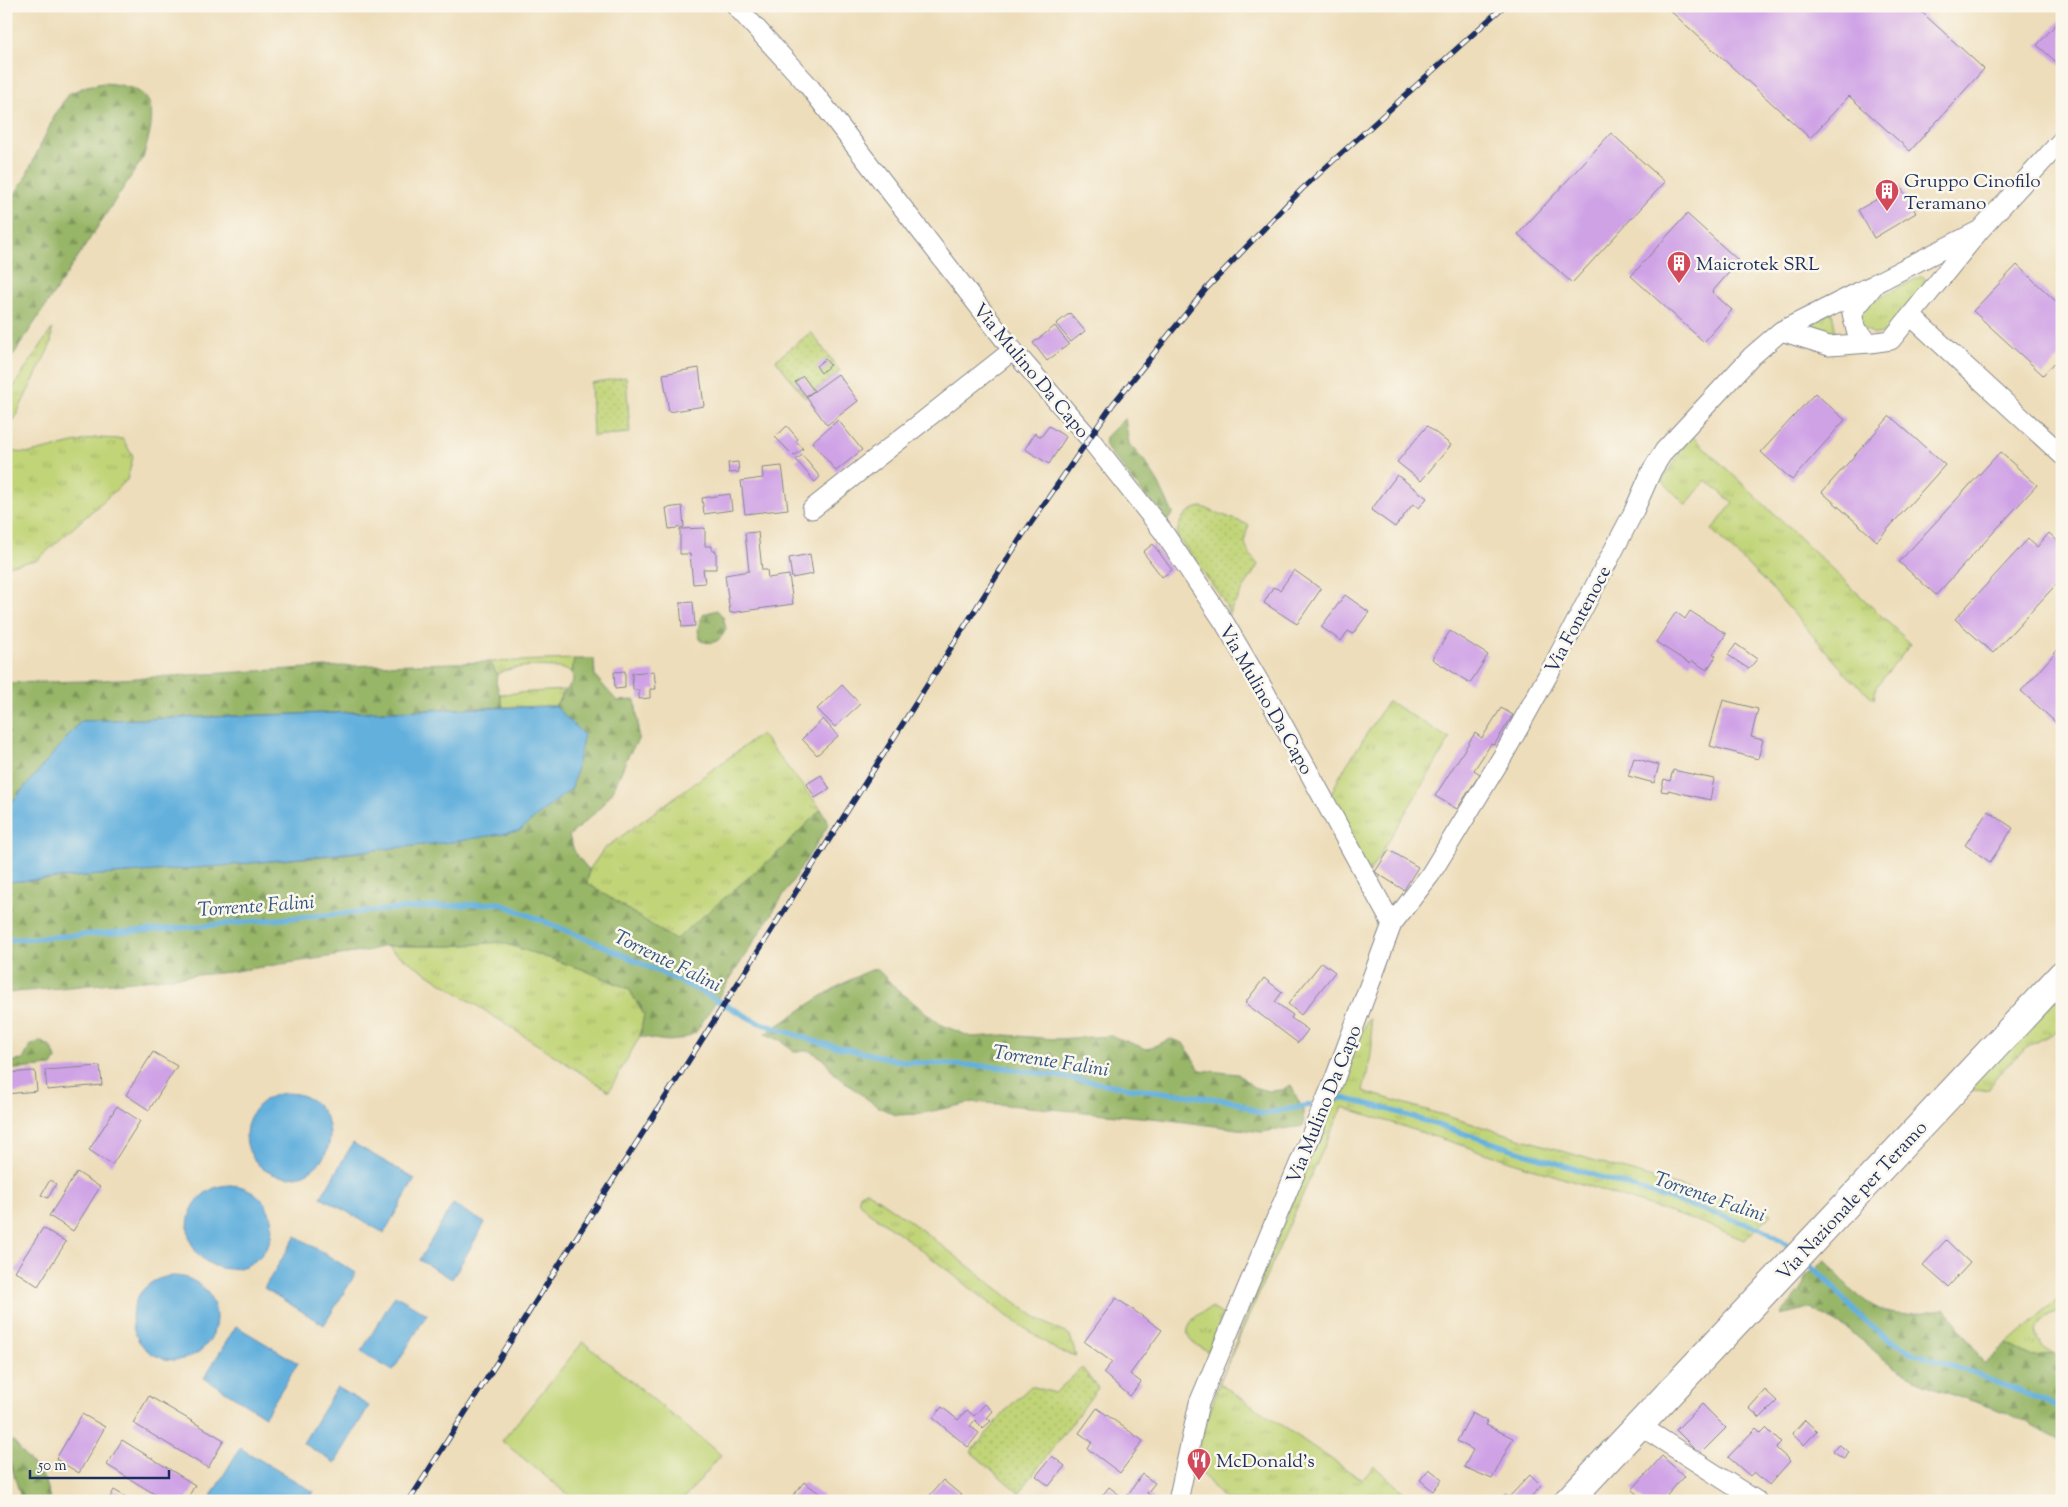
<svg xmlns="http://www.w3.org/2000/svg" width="2068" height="1507" viewBox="0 0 2068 1507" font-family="'Sorts Mill Goudy',serif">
<defs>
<pattern id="grass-tufts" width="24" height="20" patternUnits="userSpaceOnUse" patternTransform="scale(1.25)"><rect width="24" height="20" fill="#c1d477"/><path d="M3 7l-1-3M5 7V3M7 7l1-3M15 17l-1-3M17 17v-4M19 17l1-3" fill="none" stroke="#a5b669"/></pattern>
<pattern id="forest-firs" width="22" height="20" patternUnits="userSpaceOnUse" patternTransform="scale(1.25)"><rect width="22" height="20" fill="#98b668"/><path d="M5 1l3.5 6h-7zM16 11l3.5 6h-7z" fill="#7b9459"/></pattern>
<pattern id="park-dots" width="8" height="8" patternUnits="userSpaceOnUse" patternTransform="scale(1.25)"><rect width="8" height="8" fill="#c1d477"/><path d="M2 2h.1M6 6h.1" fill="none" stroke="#a5b669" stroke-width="1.8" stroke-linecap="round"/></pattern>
</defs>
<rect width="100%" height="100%" fill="#fbf7ec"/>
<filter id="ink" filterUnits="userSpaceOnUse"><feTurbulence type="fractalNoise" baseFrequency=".02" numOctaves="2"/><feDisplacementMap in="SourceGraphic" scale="10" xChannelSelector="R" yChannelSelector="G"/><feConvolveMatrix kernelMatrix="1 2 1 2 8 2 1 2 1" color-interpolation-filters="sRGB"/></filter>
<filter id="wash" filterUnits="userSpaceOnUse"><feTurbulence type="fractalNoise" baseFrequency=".0096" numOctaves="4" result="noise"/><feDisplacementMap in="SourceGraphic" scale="20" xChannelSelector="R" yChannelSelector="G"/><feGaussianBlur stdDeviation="1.12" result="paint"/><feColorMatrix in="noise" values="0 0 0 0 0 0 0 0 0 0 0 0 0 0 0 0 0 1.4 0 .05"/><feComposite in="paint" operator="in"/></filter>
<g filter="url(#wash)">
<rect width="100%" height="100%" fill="#edddba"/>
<path fill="url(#grass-tufts)" stroke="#6e826a" d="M1922,276L1929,282L1928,286L1882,334H1874L1861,327L1858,310L1864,305Z
M1832,311L1837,341L1802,331Z
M52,329L51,344L6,436V398Z
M1691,435L1911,644L1876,687L1874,699L1847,675L1774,591L1712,530L1733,503L1706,480L1686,505L1662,481Z
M95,438L123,439L133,457L127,480L37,560L6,566V440L14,452L30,453Z
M574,659L572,672C551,664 517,664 497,674L490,662Z
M565,690L555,706L503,707L500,694Z
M1388,701L1450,739L1369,873L1330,797L1340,775Z
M761,734L821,809L782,849L675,941L587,883L589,870L604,849Z
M501,942L582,969L629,989L644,1015L640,1036L609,1091L385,946H451Z
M2052,998L2062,1004V1030C2035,1039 2002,1064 1989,1089L1967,1092Z
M1369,1018C1376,1050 1369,1061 1363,1091L1772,1214L1744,1240L1708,1225L1343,1107L1315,1167L1219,1383L1362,1480L1374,1466L1414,1501H1225L1193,1462L1219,1384L1357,1041Z
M866,1191C910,1219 951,1253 993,1285C1018,1304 1041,1324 1070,1335L1076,1356L1058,1351L1000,1311L907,1239L867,1211L858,1201L861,1192Z
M2062,1296V1312C2046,1313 2027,1330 2041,1345C2044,1349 2051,1352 2055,1354L2031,1356L2007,1344Z
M1212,1308L1223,1315L1208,1351C1203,1348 1197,1346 1193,1343C1178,1329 1198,1311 1212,1308Z"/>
<path fill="url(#forest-firs)" stroke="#5a7263" d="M103,83C160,87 157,111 143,158L6,366V207L24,180L55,115L68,94L87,86Z
M1125,418L1129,444L1146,463L1159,484L1173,514L1166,522L1105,446L1106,437Z
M717,610L723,617L726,629C720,641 715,645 701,641C696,630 698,624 704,614Z
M574,659H594L595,676L617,701L635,700L638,723V740L628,756L613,791L597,811L569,836L575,853L589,870L587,883L675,940L782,849L821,809L829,824L696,1032C675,1045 663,1041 640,1036L644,1014L629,989L582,969L500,942L451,946H385L367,951L229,972L6,993V882C178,869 349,858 519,831L584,735L555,706L573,681L572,672Z
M490,662L497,674L496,682L503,707L81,721L6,809V683L86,681L343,666Z
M876,968L898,990L940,1024L971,1037L1006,1035L1055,1039L1112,1036L1147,1049L1171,1039L1183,1043L1200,1070L1238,1074L1253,1087L1268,1091L1282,1090L1291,1086L1303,1110L1304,1126L1261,1132L1162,1119L974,1102L919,1114L896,1115L878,1107L850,1086L834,1073L824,1059L810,1051H793L782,1041L765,1034C802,1010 835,984 876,968Z
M40,1041L52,1048L56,1059L52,1066L6,1070V1062L23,1060L30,1046Z
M1826,1260C1846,1286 1874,1319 1911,1314C1922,1313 1933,1310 1945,1309L1965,1334L1984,1364L2007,1344L2031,1356L2055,1354L2062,1358V1442L2008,1413L1923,1384L1890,1364L1849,1330L1810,1308L1780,1315L1801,1291L1806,1276Z
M12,1440L44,1479L51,1501H22L6,1449Z"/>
<path fill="url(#park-dots)" stroke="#6e826a" d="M811,332L840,371L805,398L776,360Z
M626,377L630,433L593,436L591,383Z
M1202,507L1249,525C1241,545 1246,549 1258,565L1229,613L1222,598L1177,536C1178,520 1187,509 1202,507Z
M1082,1368L1098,1388L1019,1493L971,1452L1012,1404L1031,1386L1055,1393Z"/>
<path fill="#c1d477" stroke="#6e826a" d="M583,1342L721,1455L682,1501H576L502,1441Z"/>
<path fill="#64b0dd" stroke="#40709e" d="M555,706L584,735L572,788L519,831L452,842L222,866L6,882V809L81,721Z
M246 1135a42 42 0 1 1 84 0a42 42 0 1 1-84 0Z
M353,1143L415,1179L384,1233L321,1197Z
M188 1227a42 42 0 1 1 84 0a42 42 0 1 1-84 0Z
M453,1204L485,1223L452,1279L419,1260Z
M296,1236L356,1273L324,1325L264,1288Z
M132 1318a42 42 0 1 1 84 0a42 42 0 1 1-84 0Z
M395,1295L427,1314L393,1371L361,1352Z
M236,1326L298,1363L265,1416L204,1378Z
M337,1387L369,1406L335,1463L303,1443Z
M240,1448L314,1492L308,1501H220L211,1496Z"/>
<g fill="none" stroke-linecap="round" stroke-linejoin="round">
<path stroke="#64b0dd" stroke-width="5.5" d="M6,940L167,929L395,909L499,903L604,946L700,991L757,1022L824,1044L906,1062L1000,1067L1130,1088L1233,1101L1262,1114L1310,1105
M1337,1099L1342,1098L1384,1108L1763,1229L1794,1250
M1804,1260L1830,1283L1857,1314L1882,1335L1913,1353L1978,1375L2062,1408"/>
</g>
<g id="blocks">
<path fill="#cfa2e6" d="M1665,6H1915L1984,69L1910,151L1849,96L1810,138Z
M2062,18V67L2037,45Z
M1611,133L1665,182L1572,283L1518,234Z
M1900,186L1916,213L1874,238L1858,210Z
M1687,214L1739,261L1712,292L1732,310L1704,342L1631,276Z
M2017,265L2062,307V355L2043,375L1973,311Z
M1070,313L1085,331L1071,342L1056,324Z
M1055,326L1069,344L1047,361L1033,343Z
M825,359L830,365L821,373L816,366Z
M699,368L704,406L669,412L663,374Z
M838,374L858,401L827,425L806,397Z
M803,376L814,391L806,396L795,382Z
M1815,393L1845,420L1792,480L1761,452Z
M1890,416L1945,465L1877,541L1822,492Z
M838,420L862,450L836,471L812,442Z
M787,426L798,439L796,441L803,449L794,456L775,437Z
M1049,426L1066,437L1049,464L1025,449L1035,433L1041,437Z
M1427,426L1451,445L1421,481L1397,462Z
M2000,452L2037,485L1936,595L1899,562Z
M802,455L820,477L815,482L796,460Z
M738,462L739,472L729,473L728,463Z
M782,466L788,509L745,514L741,481L763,478L762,468Z
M1397,475L1427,498L1419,508L1413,504L1395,527L1371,510Z
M730,494L732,510L704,514L702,498Z
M682,506L684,527L669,529L666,508Z
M705,528V546H712V551H716V569H703L705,583L693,584L690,554H680V529Z
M758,532L762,570H767L768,578L789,575L793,604L730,613L725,575L749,571L745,533Z
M2049,533L2062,545V578L1993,653L1955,619L2028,539L2037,547Z
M1153,544L1172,570L1162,577L1143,552Z
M810,554L813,574L792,578L789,558Z
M1294,570L1321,589L1297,624L1264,603L1273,587L1280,590Z
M1345,595L1369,612L1353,634L1348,631L1341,641L1321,627Z
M693,602L695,626L682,627L680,603Z
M1690,611L1726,634L1713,654L1716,656L1707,670L1692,661L1690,664L1656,642L1676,612L1685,619Z
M1450,631L1488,655L1470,683L1432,659Z
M1736,644L1757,659L1749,669L1728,655Z
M2062,645V728L2021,691Z
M625,671V688L615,689L614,672Z
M654,671L656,689H650V698L639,699V690H633L632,673Z
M842,685L860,704L835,727L817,709Z
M1723,700L1758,709L1751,737L1763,740L1758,759L1710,746Z
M1501,708L1513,715L1494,745L1491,744L1474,770L1480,774L1457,809L1435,796L1475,733L1482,738Z
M823,719L838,736L817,755L802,739Z
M1634,758L1659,765L1654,783L1628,776Z
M1673,770L1714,779L1710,800L1668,790V792L1661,791L1664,779L1670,781Z
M821,775L830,789L815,798L807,784Z
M1988,811L2013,828L1990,862L1965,845Z
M1389,850L1418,867L1404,890L1375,872Z
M1322,962L1335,972L1301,1015L1288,1004Z
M1264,978L1282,992L1275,1002L1293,1015L1291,1018L1308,1030L1298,1043L1245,1003Z
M153,1052L177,1066L149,1110L126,1095Z
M100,1066L102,1085L47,1090L45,1070Z
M35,1071L37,1091L6,1094V1073Z
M117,1106L140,1121L112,1165L89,1150Z
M77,1172L100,1187L73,1231L49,1216Z
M50,1180L56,1184L48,1198L41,1195Z
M43,1228L66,1242L38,1286L15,1271Z
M1946,1240L1970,1263L1948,1287L1923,1265Z
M1116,1298L1162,1330L1130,1374L1141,1382L1130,1396L1103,1373L1112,1362L1084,1342Z
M1765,1390L1777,1401L1760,1418L1749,1408Z
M149,1396L224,1440L208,1468L133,1423Z
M985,1404L993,1411L987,1418L991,1421L983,1428L975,1420L970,1426L979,1433L968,1447L933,1418L942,1407L958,1420L967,1410L974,1416Z
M1702,1404L1726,1428L1700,1454L1676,1430Z
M1097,1408L1143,1441L1120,1473L1088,1449L1092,1442L1079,1433Z
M1472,1413L1488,1422L1486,1425L1513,1438L1492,1479L1464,1467L1473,1450L1457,1441Z
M82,1414L105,1427L79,1473L56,1459Z
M1805,1420L1817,1431L1804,1445L1792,1434Z
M1756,1428L1761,1433L1766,1428L1781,1443L1776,1448L1790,1461L1769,1485L1754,1472L1750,1476L1728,1457Z
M122,1440L195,1485L186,1501H166L107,1465Z
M1838,1444L1849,1452L1845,1459L1833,1451Z
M1052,1456L1065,1466L1049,1486L1036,1476Z
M1662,1456L1684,1476L1662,1501H1645L1632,1490Z
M1429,1469L1442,1479L1433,1491L1420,1480Z
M1142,1474L1155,1483L1147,1493L1157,1501H1098L1109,1487L1125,1499Z
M1530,1475L1541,1486L1527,1501H1500L1505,1495L1509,1497Z
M943,1480L968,1501H925Z
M804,1482L823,1496L819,1501H789Z
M114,1490L126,1497L124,1501H108Z"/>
</g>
</g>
<g filter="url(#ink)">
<use href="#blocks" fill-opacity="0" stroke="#84868c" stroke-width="1"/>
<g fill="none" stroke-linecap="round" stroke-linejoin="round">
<defs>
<path id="street" d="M736,6L808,85L1011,348L1090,439L1162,530L1224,622L1264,690L1392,924
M1980,230L1876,283L1852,313L1856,330L1870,343L1891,340L1980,230L2062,140
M1911,316L2062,455
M1870,343L1829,346L1781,331L1871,286
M812,509L1013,350
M1639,1425L1757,1501
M1178,1501L1199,1403L1335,1078L1392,924L1430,875L1504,754L1553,666L1633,513L1652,470L1664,451L1752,356L1781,331"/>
<path id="primary" d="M1568,1501L2062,975"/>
</defs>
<use href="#street" stroke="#84868c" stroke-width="21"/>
<use href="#primary" stroke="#84868c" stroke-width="30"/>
<use href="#street" stroke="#fff" stroke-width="19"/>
<use href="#primary" stroke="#fff" stroke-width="28"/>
<defs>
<path id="rail" d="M409,1501L1022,536L1113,404L1206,289L1302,189L1504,6"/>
</defs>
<use href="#rail" stroke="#1b2f5e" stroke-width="5.5"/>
<use href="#rail" stroke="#fbf7ec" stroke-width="4" stroke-dasharray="11" stroke-linecap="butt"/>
</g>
</g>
<defs>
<symbol id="building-pin" viewBox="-11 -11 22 30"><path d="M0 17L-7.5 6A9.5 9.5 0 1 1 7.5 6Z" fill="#d1495b" stroke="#fbf7ec"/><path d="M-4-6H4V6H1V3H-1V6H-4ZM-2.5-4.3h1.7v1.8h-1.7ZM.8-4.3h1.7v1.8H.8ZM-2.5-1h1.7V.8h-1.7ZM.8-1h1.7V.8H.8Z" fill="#fff"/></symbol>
<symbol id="restaurant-pin" viewBox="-11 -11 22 30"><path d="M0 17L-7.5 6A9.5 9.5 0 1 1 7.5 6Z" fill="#d1495b" stroke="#fbf7ec"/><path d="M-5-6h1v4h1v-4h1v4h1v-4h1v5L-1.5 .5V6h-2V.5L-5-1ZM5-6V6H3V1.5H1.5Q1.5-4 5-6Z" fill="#fff"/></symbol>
</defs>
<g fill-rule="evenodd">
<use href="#building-pin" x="1873" y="177" width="28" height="38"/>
<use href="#building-pin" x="1665" y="249" width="28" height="38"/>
<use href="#restaurant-pin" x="1185" y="1446" width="28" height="38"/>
</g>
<g text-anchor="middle" stroke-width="5" stroke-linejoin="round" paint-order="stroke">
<g font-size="19" fill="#1b2f5e" stroke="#fbf7ec" text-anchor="start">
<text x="1904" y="187">Gruppo Cinofilo<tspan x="1904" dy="22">Teramano</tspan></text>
<text x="1696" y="270">Maicrotek SRL</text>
<text x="1216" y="1467">McDonald's</text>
</g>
<g font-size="19" fill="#1b2f5e" stroke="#fbf7ec">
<text transform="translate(1032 370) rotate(50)" y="7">Via Mulino Da Capo</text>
<text transform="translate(1577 619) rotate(-62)" y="7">Via Fontenoce</text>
<text transform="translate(1267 699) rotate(60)" y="7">Via Mulino Da Capo</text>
<text transform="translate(1323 1104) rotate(-68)" y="7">Via Mulino Da Capo</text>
<text transform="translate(1851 1200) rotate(-47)" y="7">Via Nazionale per Teramo</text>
</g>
<g font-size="20" font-style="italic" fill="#315684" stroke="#fbf7ec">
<text transform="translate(256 905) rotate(-4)" y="7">Torrente Falini</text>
<text transform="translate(668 960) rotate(26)" y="7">Torrente Falini</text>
<text transform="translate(1051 1060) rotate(9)" y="7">Torrente Falini</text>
<text transform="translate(1710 1196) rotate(19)" y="7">Torrente Falini</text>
</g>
</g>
<rect width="2068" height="1507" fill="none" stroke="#fbf7ec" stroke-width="25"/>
<path d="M30 1470v8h139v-8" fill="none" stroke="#1b2f5e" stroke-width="2.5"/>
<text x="38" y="1470" font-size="15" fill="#1b2f5e" stroke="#fbf7ec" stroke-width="4" paint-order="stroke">50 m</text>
</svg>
